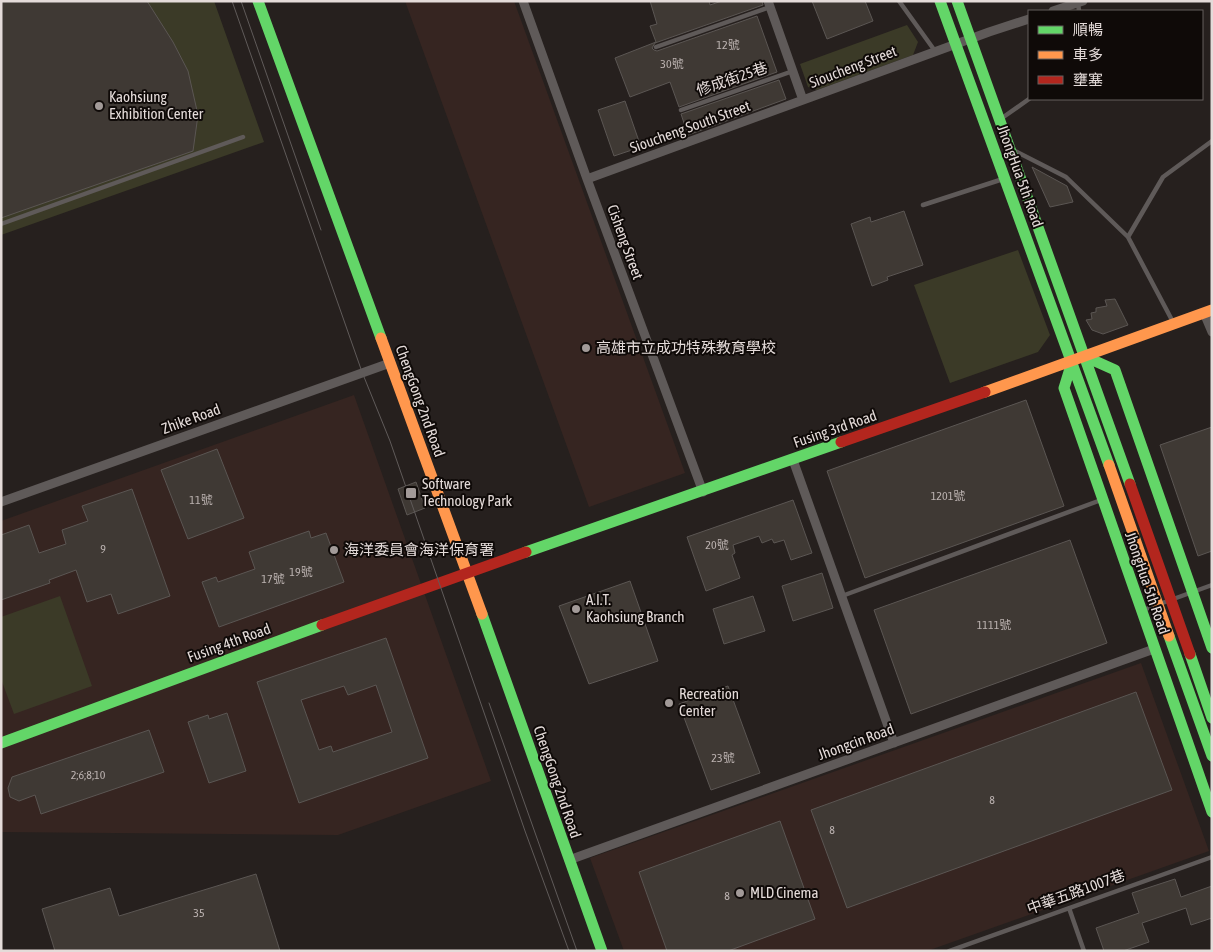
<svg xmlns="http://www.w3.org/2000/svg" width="1213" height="952" viewBox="0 0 1213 952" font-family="'Asap Condensed','Noto Sans TC',sans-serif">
<rect width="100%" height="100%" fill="#26201e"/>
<path fill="#362521" d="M405,1H514L685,473L589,507Z
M354,395L491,781L338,835L1,832V521Z
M1141,663L1209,851L927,951H624L590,858Z"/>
<path fill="#3b3a27" d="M1,1H214L264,142L1,235Z
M907,25L918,42L913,55L817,90L808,87L800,64Z
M1018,250L1050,335L1038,352L950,383L914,285Z
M60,596L92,686L14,714L1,679V617Z"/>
<path fill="#3f3934" stroke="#5b5653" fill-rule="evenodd" d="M1,1H147L173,42L188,71L198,115L193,151L1,218Z
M650,1H709L710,5L722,1H762L763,5L655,43L652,48L654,50L657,51L757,16L777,72L679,107L670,82L630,97L615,58L656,42L650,26L657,24Z
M812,1H865L873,21L827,39Z
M779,80L786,99L688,135L681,114Z
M625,101L641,147L614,156L598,110Z
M1032,167L1067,186L1073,202L1050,207Z
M904,211L923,265L887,277L888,280L872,286L851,224L870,217L871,222Z
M1115,299L1128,325L1103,334L1092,330L1086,320L1092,319L1091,313L1096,312V308L1107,306L1105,300Z
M1026,400L1064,506L865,578L827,471Z
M1212,427V551L1198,556L1160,445Z
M217,449L244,518L188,539L161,470Z
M416,482L425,508L407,515L398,489Z
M132,489L170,596L118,614L111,594L87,602L76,570L49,580L50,583L1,600V535L29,525L39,553L66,544L62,530L88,521L82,506Z
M793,500L812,553L791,560L784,540L774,543L772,539L762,543L759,536L733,545L735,553L732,555L740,578L706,591L687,537Z
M309,531L311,538L326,533L344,582L219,627L202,582L216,577L218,582L255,569L249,552Z
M1070,540L1107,643L911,714L874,610Z
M822,573L833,608L793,621L782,586Z
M630,581L658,661L589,684L559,606Z
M753,596L765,631L724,644L713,609Z
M386,638L428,758L299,803L257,682ZM376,685L392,732L333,752L331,746L319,750L301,700L344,686L348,695Z
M728,686L760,773L711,790L679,704Z
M1136,692L1172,790L847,908L811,810Z
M227,713L246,771L209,783L188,722L208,715L209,719Z
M149,730L164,772L41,814L35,795L19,801L10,797L8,788L12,777Z
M780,821L815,919L728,951H667L639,872Z
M256,874L280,951H55L42,909L110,888L119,916Z
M1175,879L1181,897L1212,886V918L1191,925L1186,908L1142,923L1149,942L1123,951H1104L1096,928L1139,913L1132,893Z"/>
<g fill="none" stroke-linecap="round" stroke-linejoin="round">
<path stroke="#5f5a59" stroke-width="4.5" d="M899,1L935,51
M1078,3L1079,11
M656,47L770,7
M681,110L793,71
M1002,118L1029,99
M1013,150L1066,177L1128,237L1173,322
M923,205L1003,179
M1,224L243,137
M1128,237L1163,177L1212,141
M842,596L1101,500
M1143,610L1212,585
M1069,908L1084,951
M949,951L1212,857"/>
<path stroke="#5f5a59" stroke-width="9" d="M523,1L587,179L703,492
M768,1L803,100L989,32L1029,19
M1053,11L1083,1
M587,179L803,100
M1204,313L1212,332
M793,460L894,743
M1,502L390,363
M569,860L1154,649"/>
<path stroke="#63d668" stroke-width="11" d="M258,1L381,338
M940,1L1109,465
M957,1L1130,484
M1086,357L1115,370L1212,648
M1072,362L1064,388L1212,812
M526,552L841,442
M482,614L602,951
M1169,636L1212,756
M1190,654L1212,718
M1,743L322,625"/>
<path stroke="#ff974d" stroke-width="11" d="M381,338L482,614
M985,392L1212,310
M1109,465L1169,636"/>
<path stroke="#b3261e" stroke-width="11" d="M841,442L985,392
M1130,484L1190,654
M322,625L526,552"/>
<path stroke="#605b5a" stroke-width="1" d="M232,1L362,372L390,441L525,831L569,951
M241,1L321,230
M489,703L577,951"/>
</g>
<g fill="#a29a98" stroke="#0f0a08" stroke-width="2">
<circle cx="99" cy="106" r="5"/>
<circle cx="586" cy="348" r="5"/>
<rect x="405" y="487" width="12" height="12" rx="2.5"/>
<circle cx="334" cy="550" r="5"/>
<circle cx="576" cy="609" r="5"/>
<circle cx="669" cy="703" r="5"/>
<circle cx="740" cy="893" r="5"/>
</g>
<g text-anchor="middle" stroke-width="4" stroke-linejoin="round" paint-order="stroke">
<g font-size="12" fill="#bbb2b0">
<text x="728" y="49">12號</text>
<text x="672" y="68">30號</text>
<text x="948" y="500">1201號</text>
<text x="201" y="504">11號</text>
<text x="717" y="549">20號</text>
<text x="103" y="553">9</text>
<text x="301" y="576">19號</text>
<text x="273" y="583">17號</text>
<text x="994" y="629">1111號</text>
<text x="723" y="762">23號</text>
<text x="88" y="779">2;6;8;10</text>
<text x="992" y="804">8</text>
<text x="832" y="834">8</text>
<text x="727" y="900">8</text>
<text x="199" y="917">35</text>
</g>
<g font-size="15" fill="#e4dbd9" stroke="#0f0a08">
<text transform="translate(853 67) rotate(-21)" y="5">Sioucheng Street</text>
<text transform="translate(732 79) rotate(-19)" y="5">修成街25巷</text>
<text transform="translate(690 127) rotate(-20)" y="5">Sioucheng South Street</text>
<text transform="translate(1020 176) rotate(70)" y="5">JhongHua 5th Road</text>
<text transform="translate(625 242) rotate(70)" y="5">Cisheng Street</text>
<text transform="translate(420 401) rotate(70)" y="5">ChengGong 2nd Road</text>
<text transform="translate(191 419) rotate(-20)" y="5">Zhike Road</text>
<text transform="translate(835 429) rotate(-19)" y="5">Fusing 3rd Road</text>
<text transform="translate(1147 583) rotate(71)" y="5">JhongHua 5th Road</text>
<text transform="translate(229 643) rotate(-20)" y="5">Fusing 4th Road</text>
<text transform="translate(856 742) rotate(-20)" y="5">Jhongcin Road</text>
<text transform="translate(557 782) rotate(71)" y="5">ChengGong 2nd Road</text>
<text transform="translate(1076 892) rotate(-20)" y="5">中華五路1007巷</text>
</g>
<g font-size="15" fill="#e4dbd9" stroke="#0f0a08" text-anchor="start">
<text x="109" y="102">Kaohsiung<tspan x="109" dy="17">Exhibition Center</tspan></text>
<text x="596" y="353">高雄市立成功特殊教育學校</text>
<text x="422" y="489">Software<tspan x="422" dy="17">Technology Park</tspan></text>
<text x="344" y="555">海洋委員會海洋保育署</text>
<text x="586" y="605">A.I.T.<tspan x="586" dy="17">Kaohsiung Branch</tspan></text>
<text x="679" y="699">Recreation<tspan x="679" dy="17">Center</tspan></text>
<text x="750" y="898">MLD Cinema</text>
</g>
</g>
<rect width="1213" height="952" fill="none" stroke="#e4dbd9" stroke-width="5"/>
<rect x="1028" y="10" width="175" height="90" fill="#0f0a08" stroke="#645e5c"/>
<rect x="1038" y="26" width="25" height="8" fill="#63d668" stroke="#645e5c"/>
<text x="1073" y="35" font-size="15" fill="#e4dbd9">順暢</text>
<rect x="1038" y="51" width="25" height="8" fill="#ff974d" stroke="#645e5c"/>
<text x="1073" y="60" font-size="15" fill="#e4dbd9">車多</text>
<rect x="1038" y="76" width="25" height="8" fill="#b3261e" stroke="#645e5c"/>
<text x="1073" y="85" font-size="15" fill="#e4dbd9">壅塞</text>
</svg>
